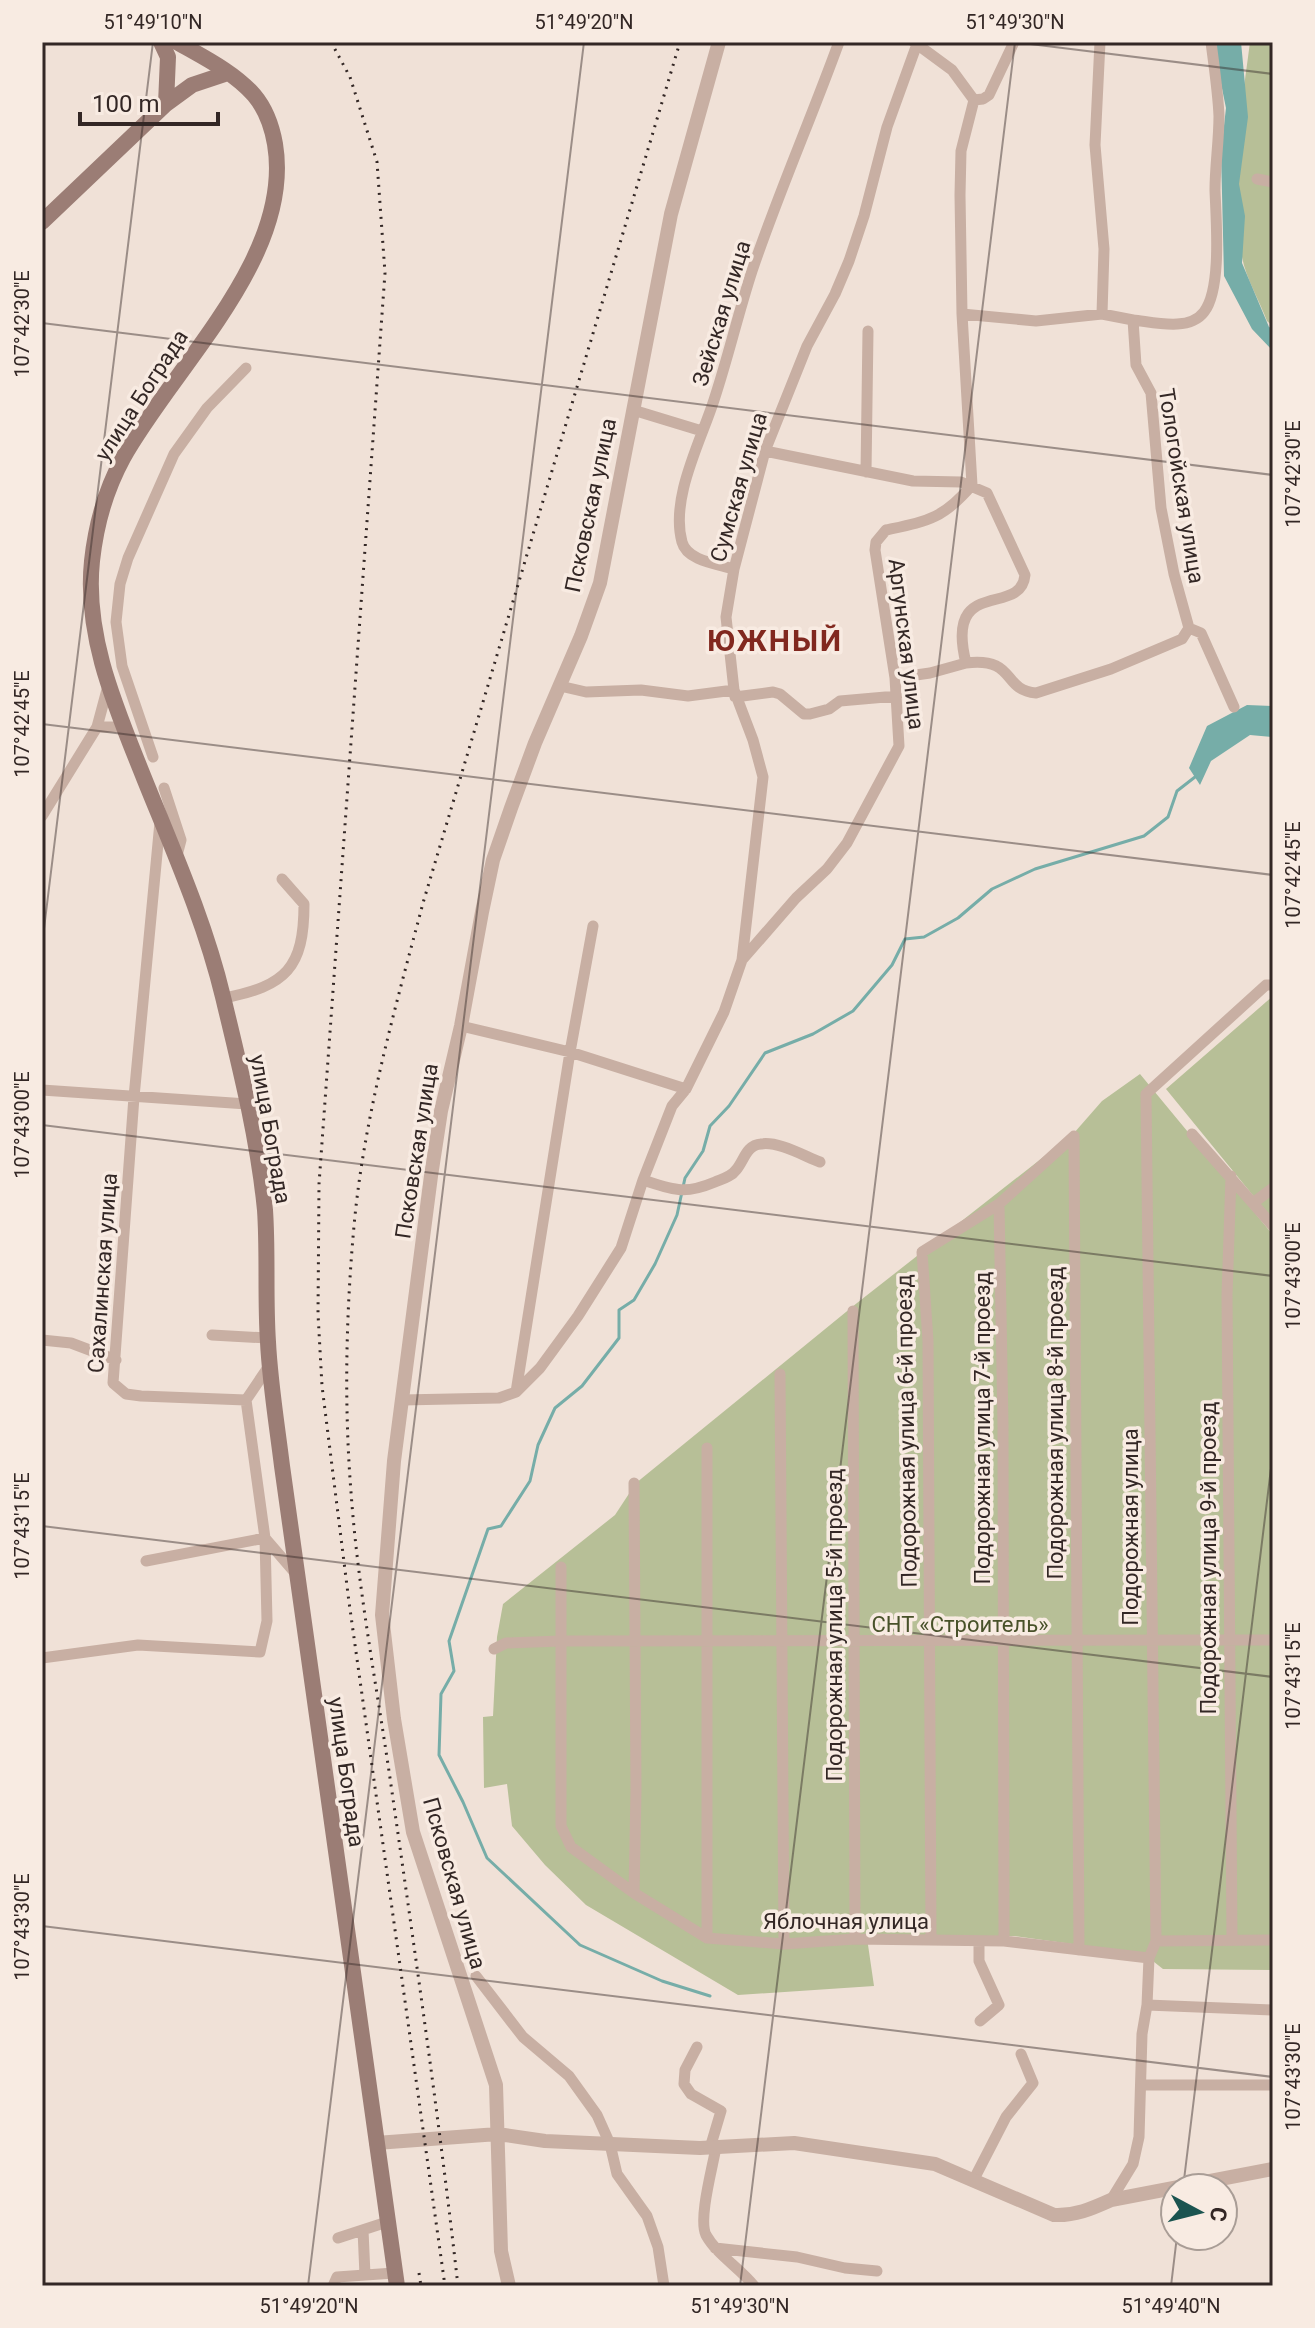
<svg xmlns="http://www.w3.org/2000/svg" width="1315" height="2328" viewBox="0 0 1315 2328" font-family="Roboto,sans-serif">
<rect width="100%" height="100%" fill="#f0e1d7"/>
<path fill="#b7bf97" d="M1250,42H1273V326L1267,321C1259,300 1246,278 1242,257C1227,185 1241,113 1250,42Z
M1273,996V1220L1166,1089Z
M1140,1074L1273,1235V1970L1163,1969L1144,1954L1014,1936L867,1938L874,1986L738,1995L586,1905L545,1865L512,1826L507,1784L484,1788L483,1717L493,1716L497,1637L503,1604L615,1515L636,1483L857,1303L1074,1133L1102,1101Z"/>
<path fill="#76ada8" d="M1216,42H1241L1248,117L1239,184L1245,216L1242,263L1269,327L1273,329V351L1252,329L1224,276L1221,152L1226,108L1217,64Z
M1247,705L1273,706V737L1250,735L1211,761L1200,785L1189,768L1207,726Z"/>
<g fill="none" stroke-linecap="round" stroke-linejoin="round">
<path stroke="#76ada8" stroke-width="3" d="M710,1996L662,1981L580,1945L487,1858L463,1802L439,1755L441,1694L454,1671L449,1641L488,1529L501,1526L530,1481L538,1445L555,1408L582,1386L619,1338V1310L634,1300L655,1264L677,1215L685,1178L703,1151L710,1126L729,1106L765,1053L813,1034L853,1011L892,965L905,939L924,937L958,918L992,889L1035,869L1144,836L1168,817L1177,791L1195,777"/>
<path stroke="#c8afa3" stroke-width="11" d="M914,42L952,70L974,100
M1100,42L1095,145L1104,249L1102,314
M974,100L983,99L989,95L1014,42
M1257,179L1273,182
M962,314L1036,321L1102,314L1133,320L1136,365L1151,393L1161,508L1174,574L1189,628L1201,633L1234,707
M1133,320C1153,322 1189,332 1204,312C1222,289 1216,220 1215,190C1215,166 1219,141 1219,116C1218,92 1214,66 1211,42
M633,410L702,431
M765,451L913,481L961,482L987,493L1025,575C1021,618 944,575 966,663C1017,657 1001,690 1036,693L1111,669L1182,639L1189,628
M866,472L868,331
M734,569C718,564 687,561 682,542C670,498 701,441 714,400C728,358 738,314 752,271C778,194 811,119 839,42
M895,678L930,673L966,663
M560,686L586,692L641,690L688,696L734,690
M735,697L773,692L780,694L804,714H810L829,709L840,701L897,696
M97,727H124
M153,757L122,666L116,622L120,584L128,558L174,454L207,408L246,368
M164,788L181,840L176,859
M42,816L97,727L108,686
M742,960L796,898L827,869L847,843L899,746L895,678L875,550L876,542L886,530C928,521 943,519 972,485L962,314L960,195L961,151L974,100
M224,998C286,986 304,968 304,904L282,879
M461,1026L570,1052L686,1089
M42,1090L247,1104
M1192,1134L1273,1226
M1074,1136L1079,1950
M1231,1176L1227,1295L1232,1940
M643,1180C674,1190 684,1195 715,1182C722,1179 731,1177 736,1170C744,1161 746,1145 761,1144C778,1141 804,1156 820,1162
M1253,1203L1273,1188
M999,1204L1003,1425L1004,1941
M853,1311L855,1939
M212,1335L267,1338
M42,1340L71,1343L116,1360
M780,1374L784,1944
M516,1392L570,1052L593,926
M246,1400L269,1366
M402,1400L499,1398L516,1392L540,1368L578,1316L621,1248L643,1180L672,1106L686,1089L724,1012L742,960L763,777L753,740L734,690L726,617L734,569L765,451L807,346L835,294L849,261L864,216L887,127L917,44
M707,1448V1938
M146,1561L265,1538L246,1400L141,1396L126,1394L113,1383L134,1097L160,822
M561,1567V1826L571,1847L634,1893L707,1938L784,1944L855,1939L1004,1941L1149,1958
M494,1649L506,1643L560,1641L1273,1640
M42,1658L138,1645L260,1652L267,1621L265,1538L296,1574
M634,1893L636,1790L634,1483
M931,1940L928,1341L922,1252L999,1204L1074,1136
M979,1941V1961L999,2005L980,2021
M1156,1941L1273,1940
M476,1976L523,2037L569,2076L597,2115L610,2144L617,2174L647,2216L658,2247L664,2286
M1147,2005L1273,2010
M697,2047L685,2070L684,2084L691,2094L721,2111L710,2148
M1142,2085H1273
M716,2147C713,2166 698,2219 706,2235C717,2255 740,2268 754,2286
M973,2181L1006,2117L1033,2083L1021,2054
M1111,2200L1133,2164L1139,2137L1142,2034L1147,2005L1149,1958L1156,1941L1146,1094L1266,985H1273
M363,2230L365,2275
M338,2238L387,2222
M715,2248L797,2257L845,2268L877,2271
M333,2286L337,2277L394,2273"/>
<path stroke="#c8afa3" stroke-width="14" d="M376,2143L498,2134L545,2141L700,2148L794,2143L935,2164L1054,2215C1075,2216 1091,2209 1111,2200L1273,2169
M509,2286L501,2251L496,2085L413,1832L394,1719L382,1615L394,1461L431,1176L441,1111L461,1026L482,912L493,860L511,808L535,743L581,636L600,583L671,214L719,42"/>
<path stroke="#9b7d75" stroke-width="16" d="M161,42L168,57L166,104
M177,42C203,57 234,72 254,95C265,108 272,127 275,144C294,257 174,366 123,458C105,491 96,524 92,561C84,637 117,710 144,778C173,850 205,922 223,997C240,1067 258,1139 265,1210C268,1254 265,1298 268,1342C270,1383 277,1425 282,1466L397,2286
M42,222L166,104L192,85L228,73"/>
<path stroke="#332725" stroke-width="3" stroke-dasharray="2 6" stroke-linecap="butt" d="M331,42L350,77L377,162L385,273L319,1184L318,1314L322,1386L349,1602L445,2286
M419,2273L421,2286
M458,2286C439,2118 415,1952 391,1785C377,1687 358,1590 351,1492C344,1404 346,1314 354,1226C364,1116 395,1009 423,903L680,42"/>
</g>
<path fill="none" stroke="#332725" stroke-width="2" stroke-opacity="0.45" d="M1014,42L1273,74M42,323L1273,475M42,724L1273,875M42,945L153,42M42,1125L1273,1276M42,1526L1273,1677M42,1926L1273,2077M1183,2188L1273,1452M308,2286L584,42M740,2286L1015,42M1171,2286L1177,2236"/>
<g text-anchor="middle" stroke-width="7" stroke-linejoin="round" paint-order="stroke">
<g font-size="22" fill="#332725" stroke="#f8ebe2">
<text transform="translate(721 313) rotate(-73)" y="8">Зейская улица</text>
<text transform="translate(141 395) rotate(-57)" y="8">улица Бограда</text>
<text transform="translate(1182 486) rotate(81)" y="8">Тологойская улица</text>
<text transform="translate(738 487) rotate(-74)" y="8">Сумская улица</text>
<text transform="translate(590 505) rotate(-78)" y="8">Псковская улица</text>
<text transform="translate(907 644) rotate(83)" y="8">Аргунская улица</text>
<text transform="translate(271 1129) rotate(80)" y="8">улица Бограда</text>
<text transform="translate(416 1151) rotate(-81)" y="8">Псковская улица</text>
<text transform="translate(102 1273) rotate(-86)" y="8">Сахалинская улица</text>
<text transform="translate(1055 1423) rotate(-90)" y="8">Подорожная улица 8-й проезд</text>
<text transform="translate(982 1428) rotate(-90)" y="8">Подорожная улица 7-й проезд</text>
<text transform="translate(906 1431) rotate(-91)" y="8">Подорожная улица 6-й проезд</text>
<text transform="translate(1130 1527) rotate(-90)" y="8">Подорожная улица</text>
<text transform="translate(1208 1558) rotate(-90)" y="8">Подорожная улица 9-й проезд</text>
<text transform="translate(834 1625) rotate(-90)" y="8">Подорожная улица 5-й проезд</text>
<text transform="translate(347 1772) rotate(82)" y="8">улица Бограда</text>
<text transform="translate(455 1883) rotate(74)" y="8">Псковская улица</text>
<text x="846" y="1929">Яблочная улица</text>
</g>
<g font-size="22" fill="#485129" stroke="#f8ebe2">
<text x="960" y="1632">СНТ «Строитель»</text>
</g>
<g font-size="30" font-weight="bold" letter-spacing="2" fill="#81281f" stroke="#f8ebe2">
<text x="775" y="651">ЮЖНЫЙ</text>
</g>
</g>
<rect width="1315" height="2328" fill="none" stroke="#f8ebe2" stroke-width="88"/>
<g transform="translate(1199 2212) rotate(97)"><circle r="38" fill="#f8ebe2" stroke="#a99d96" stroke-width="2"/>
<path d="M0-6L14 30L0 20L-14 30Z" fill="#1b5450"/>
<text y="-12" font-size="22" font-weight="bold" text-anchor="middle" fill="#332725">С</text>
</g>
<path d="M80 112v12h138v-12" fill="none" stroke="#332725" stroke-width="4"/>
<text x="92" y="112" font-size="24" fill="#332725" stroke="#f8ebe2" stroke-width="6" paint-order="stroke">100 m</text>
<rect x="44" y="44" width="1227" height="2240" fill="none" stroke="#332725" stroke-width="3"/>
<g font-size="20" text-anchor="middle" fill="#332725">
<text x="153" y="29">51°49'10"N</text>
<text x="584" y="29">51°49'20"N</text>
<text x="1015" y="29">51°49'30"N</text>
<text transform="translate(22 324) rotate(-90)" y="7">107°42'30"E</text>
<text transform="translate(1293 474) rotate(-90)" y="7">107°42'30"E</text>
<text transform="translate(22 724) rotate(-90)" y="7">107°42'45"E</text>
<text transform="translate(1293 875) rotate(-90)" y="7">107°42'45"E</text>
<text transform="translate(22 1125) rotate(-90)" y="7">107°43'00"E</text>
<text transform="translate(1293 1276) rotate(-90)" y="7">107°43'00"E</text>
<text transform="translate(22 1526) rotate(-90)" y="7">107°43'15"E</text>
<text transform="translate(1293 1676) rotate(-90)" y="7">107°43'15"E</text>
<text transform="translate(22 1927) rotate(-90)" y="7">107°43'30"E</text>
<text transform="translate(1293 2077) rotate(-90)" y="7">107°43'30"E</text>
<text x="309" y="2313">51°49'20"N</text>
<text x="740" y="2313">51°49'30"N</text>
<text x="1171" y="2313">51°49'40"N</text>
</g>
</svg>
